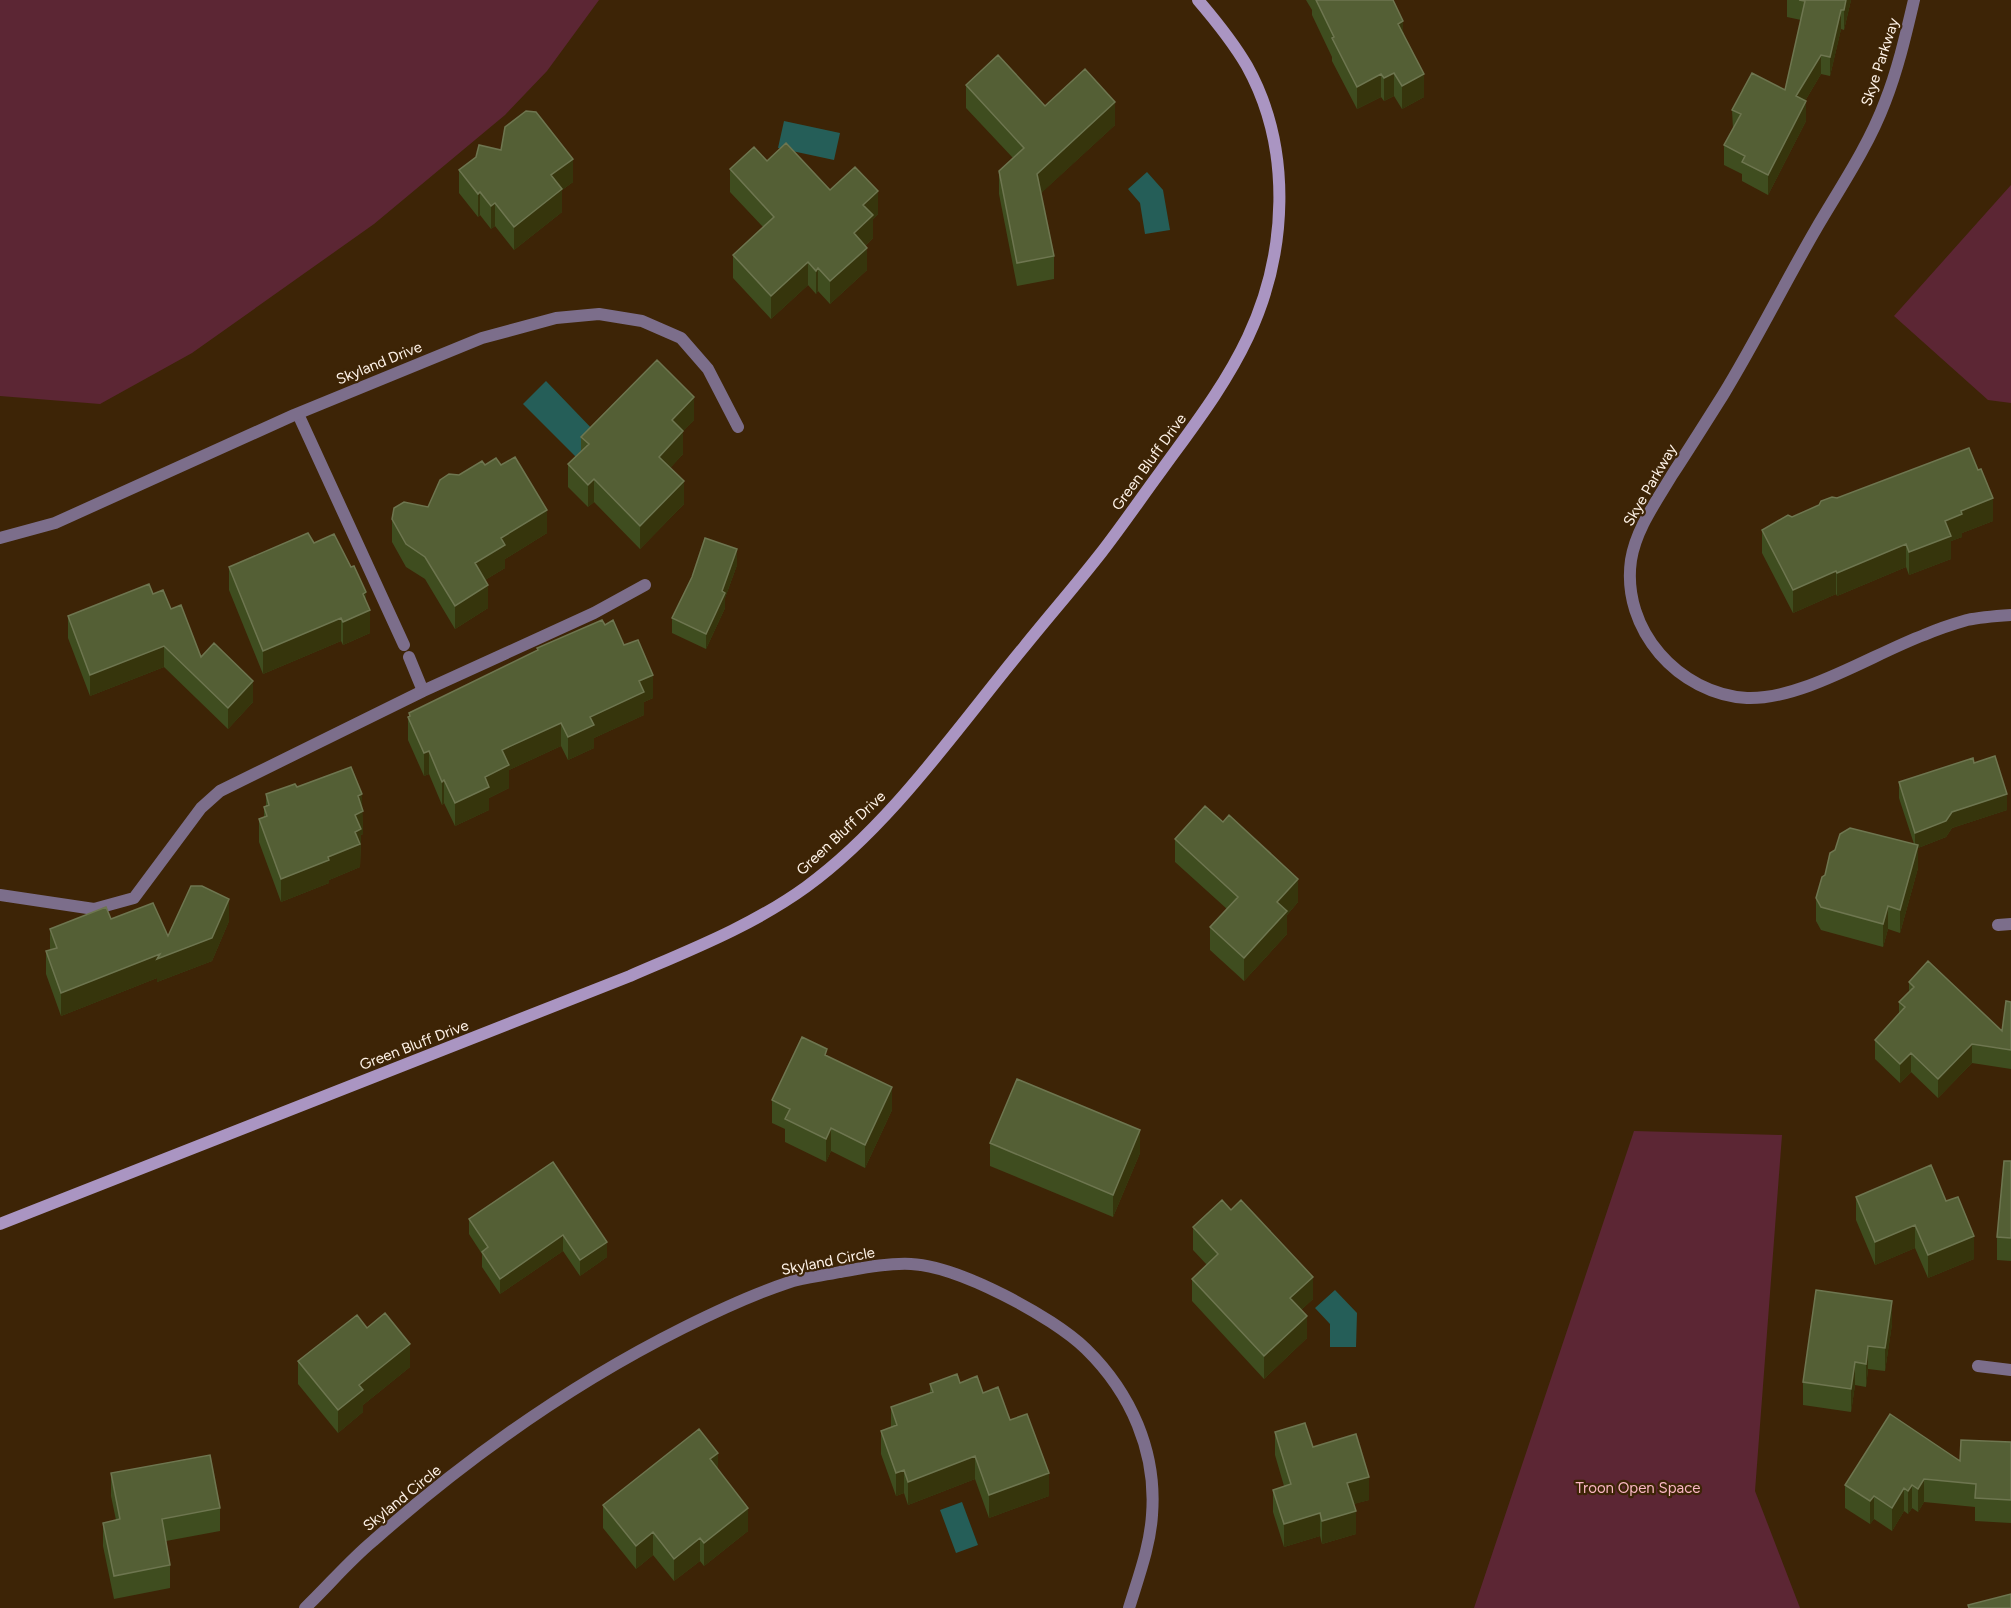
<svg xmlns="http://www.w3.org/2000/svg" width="2011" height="1608" viewBox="0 0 2011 1608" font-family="Figtree,sans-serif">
<rect width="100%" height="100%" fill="#3d2406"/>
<path fill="#5c2634" d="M0,0H599L547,71L505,115L374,224L192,353L100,404L0,396Z
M2011,185V403L1988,400L1894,316Z
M1634,1131L1782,1135L1755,1491L1800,1608H1474Z"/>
<path fill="#255e58" d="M784,121L840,133L834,160L778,148Z
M1147,172L1163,190L1170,230L1145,234L1140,203L1128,189Z
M546,381L598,435L576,457L523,404Z
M1335,1290L1357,1313L1356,1347H1330V1324L1315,1308Z
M962,1502L978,1545L956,1553L940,1510Z"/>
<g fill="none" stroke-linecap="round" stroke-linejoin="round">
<path stroke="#7c6e8b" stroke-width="12" d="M298,414L404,645
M409,657L423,691
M0,895L94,909L134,898L201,808L220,791L423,691L594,613L645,585"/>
<path stroke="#7c6e8b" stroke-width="12" d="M1914,0C1906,34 1898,69 1885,102C1868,147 1840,188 1816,229C1784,284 1756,341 1723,395C1706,422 1689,449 1672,475C1656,502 1636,529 1631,560C1621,630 1679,694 1747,698C1802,700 1873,654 1924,635C1938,629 1953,624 1967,620C1981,617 1996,616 2011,615
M0,538L55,523L294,415L482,338L556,318L599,314L642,321L681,338L708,369L738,427
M1998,925L2011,924
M1978,1366L2011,1370
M305,1608C328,1586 349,1561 373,1541C467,1458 571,1384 683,1328C717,1311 751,1295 787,1283C804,1277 822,1276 840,1272C863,1268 887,1263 911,1264C958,1266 1052,1316 1086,1349C1131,1393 1157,1452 1152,1515C1150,1547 1138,1578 1129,1608"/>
<path stroke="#aa95c2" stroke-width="12" d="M0,1224L630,976C690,950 752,926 806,887C891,825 957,728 1024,647C1049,616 1076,585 1101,553C1122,526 1141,498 1161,471C1192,428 1225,386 1248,337C1287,254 1293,149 1247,66C1233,42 1216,21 1198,0"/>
</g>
<path fill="#3f4d1f" d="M1306,0H1393L1424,97L1402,109L1394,96L1384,101L1381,97L1357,109L1332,61V57L1312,15V10Z
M1787,0H1851L1844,30L1841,29L1830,76L1821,74L1805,101L1806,121L1768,195L1742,181V174L1724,165V145L1733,129L1732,110L1785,90L1801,20L1787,17Z
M966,85L1115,125L1041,193L1054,256V279L1017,286L999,194V171L1013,158L966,108Z
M767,161L830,190L878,214L873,219V238L865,246L867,270L830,304L818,291L816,294L808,285L771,319L733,278V255L763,227L730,192V169Z
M459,170L573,182L562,190V212L514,250L495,226L491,229L480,215L478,217L459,193Z
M694,420L683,431V454L670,468L684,504L640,549L594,502L588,507L568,487V464L581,451V437Z
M485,465H501L547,533L505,559V568L485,580L488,608L455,629L425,579L406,567L392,542V519L428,507L459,475Z
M1837,498L1993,521L1962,533V537L1951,541V559L1909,575L1906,567L1837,596L1836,594L1793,613L1762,553V530Z
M314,543L366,601L370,633L343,645L341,641L263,674L229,590V567Z
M737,565L725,598V608L706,649L672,633V618Z
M153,594L171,609L201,657L253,702L228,729L164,667L90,696L68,638V616Z
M605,625L653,698L644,702V715L594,738V748L568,760L561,746L509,770V788L489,798V810L455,826L444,803L442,805L429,774L424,776L408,740V717H409V713L537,651V648Z
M1974,763L2007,810L1952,828L1946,837L1918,848V868L1900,933L1888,929L1883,947L1821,930L1816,921V898L1914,844L1899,798V782Z
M297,787L362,808L363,834L361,835L360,867L329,880V883L281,902L259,842V819L264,817V807H266V794Z
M1175,839L1298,902L1287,915V934L1244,981L1210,950V927L1227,909L1175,862Z
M111,919L168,936L229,921L212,961L157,982V978L61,1016L46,974V951L50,950V929Z
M1909,982L2002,1031L2011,1002V1069L1972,1063L1938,1098L1911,1072L1900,1083L1875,1059V1040L1899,1013V1002L1909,992Z
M827,1056L892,1110L865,1168L831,1151L826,1162L785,1142V1129L772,1123V1100Z
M990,1143L1140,1153L1113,1217L990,1166Z
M2011,1161V1261L1997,1260V1237Z
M553,1162L607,1257L580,1276L563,1251L500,1294L482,1267V1254L469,1234V1219Z
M1856,1197L1946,1201L1974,1259L1928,1278L1915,1248L1875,1265L1856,1220Z
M1193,1227L1313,1299L1301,1310L1307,1338L1264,1379L1192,1301V1279L1207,1265L1193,1250Z
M1892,1324L1885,1371L1868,1369L1866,1387L1855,1385L1851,1412L1803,1405V1382Z
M298,1361L410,1367L363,1405V1412L338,1433L298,1384Z
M960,1383L983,1393L1010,1420L1049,1496L989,1518L975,1479L908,1505L904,1493L896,1496L881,1454V1431L891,1427V1407L930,1393V1384Z
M1275,1432L1313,1447L1369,1500L1353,1504L1356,1534L1322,1544L1320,1536L1284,1547L1273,1512V1490L1284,1486L1275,1455Z
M2011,1442V1523L1975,1521V1507L1924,1502L1918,1512L1912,1508L1908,1514L1904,1511L1892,1531L1874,1519L1870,1524L1845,1508V1485L1960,1461Z
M718,1470L748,1531L704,1566L700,1561L674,1581L653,1555L636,1569L603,1528V1505Z
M111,1473L220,1508V1531L166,1541L170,1565V1588L114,1599L103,1546V1523L116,1520L111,1496Z"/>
<path fill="#36350c" d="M1846,0H1851L1844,30V10Z
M1841,10V29L1830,76V57Z
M1403,21V43L1398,24Z
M1821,55V74L1796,116V96Z
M1394,73V96L1384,101V78Z
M1381,74V97L1357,109V87Z
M1424,74V97L1402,109V86Z
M1806,101V121L1768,195V175Z
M1115,102V125L1037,197V174Z
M573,159V182L562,190V212L514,250V227L551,175Z
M878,191V214L873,219V238L854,256V233L863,205Z
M480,192V215L478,217V194Z
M495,203V226L491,229V206Z
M867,248V270L830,304V281Z
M808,262V285L771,319V296Z
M818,268V291L816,294V271Z
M694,397V420L672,443V420Z
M683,431V454L659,480V457Z
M594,479V502L588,507V485Z
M684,481V504L640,549V526Z
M1993,498V521L1962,533V537L1951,541V559L1909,575V552L1945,521L1961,511Z
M547,510V533L505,559V568L475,586V563L501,538Z
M1906,544V567L1837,596V573Z
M737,549V565L725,598V608L706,649V634Z
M1836,571V594L1793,613V590Z
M488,585V608L455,629V606Z
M366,592V612L370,610V633L343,645V622L363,594Z
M341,618V641L263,674V651Z
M164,646V667L90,696V675Z
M653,675V698L644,702V715L594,738V748L568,760V737L590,717L639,681Z
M253,681V702L228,729V708Z
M561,723V746L509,770V788L489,798V810L455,826V803L485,777L502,750Z
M429,751V774L424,776V753Z
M444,780V803L442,805V782Z
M362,794L363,834L361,835L360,867L329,880V883L281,902V879L355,815L358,796Z
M2007,794V810L1952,828L1946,837L1918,848V868L1900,933V910L1915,849V833L1952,812Z
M1298,879V902L1287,915V934L1244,981V958L1277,902Z
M229,899V921L212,961L157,982V978L61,1016V993L160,954Z
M1888,906V929L1883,947V924Z
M1972,1044V1063L1938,1098V1079Z
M1911,1053V1072L1900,1083V1064Z
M892,1087V1110L865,1168V1145Z
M831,1128V1151L826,1162V1139Z
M1140,1130V1153L1113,1217V1195Z
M1915,1225V1248L1875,1265V1242Z
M563,1235V1251L500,1294V1279Z
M1974,1236V1259L1928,1278V1255Z
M607,1242V1257L580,1276V1260Z
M1313,1277V1299L1290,1320V1298Z
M1892,1301V1324L1885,1371V1348Z
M1307,1316V1338L1264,1379V1356Z
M410,1344V1367L363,1405V1412L338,1433V1410L359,1385Z
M1868,1346V1369L1866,1387V1364Z
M1855,1362V1385L1851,1412V1389Z
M718,1453V1476L710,1459Z
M975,1456V1479L908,1505V1482Z
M904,1470V1493L896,1496V1473Z
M1049,1473V1496L989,1518V1495Z
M1369,1477V1500L1347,1506V1483Z
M1924,1479V1502L1918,1512V1489Z
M1912,1485V1508L1908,1514V1491Z
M1904,1488V1511L1892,1531V1508Z
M1874,1496V1519L1870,1524V1501Z
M748,1508V1531L704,1566V1543Z
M1356,1511V1534L1322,1544V1521Z
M1320,1513V1536L1284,1547V1524Z
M653,1532V1555L636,1569V1546Z
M700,1538V1561L674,1581V1559Z"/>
<path fill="#545f35" stroke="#6e7650" stroke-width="1.5" d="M1316,0H1393L1403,21L1398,24L1424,74L1402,86L1394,73L1384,78L1381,74L1357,87L1332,38L1334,37Z
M1799,0H1846L1844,10H1841L1830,57L1821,55L1796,96L1806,101L1768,175L1742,162L1745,156L1724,145L1741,114L1732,110L1752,73L1785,90L1805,1Z
M998,55L1045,106L1085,69L1115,102L1037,174L1054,256L1017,263L999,171L1024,148L966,85Z
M526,111L536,112L573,159L551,175L562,189L514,227L495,203L491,206L480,192L478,194L459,170L476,157L479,145L501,150L505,127Z
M786,143L830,190L855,167L878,191L863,205L873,215L854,233L867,248L830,281L818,268L816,271L808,262L771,296L733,255L774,217L730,169L754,147L767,161Z
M657,360L694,397L672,420L683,431L659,457L684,481L640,526L594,479L588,485L568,464L589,444L581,437Z
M1969,448L1978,470L1981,469L1993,498L1961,511L1962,514L1945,521L1951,536L1909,552L1906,544L1837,573L1836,571L1793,590L1762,530L1788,515L1792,517L1819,505L1821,501L1832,497L1837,498Z
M515,457L547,510L501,538L505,545L475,563L488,585L455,606L425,557L406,544L392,519L394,508L404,502L428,507L440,480L449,474L459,475L482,461L485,465L496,458L501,465Z
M308,533L314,543L334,534L351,567L354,566L366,592L363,594L370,610L343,622L341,618L263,651L229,567Z
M705,538L737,549L722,591L725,593L706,634L672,618L692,577Z
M149,584L153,594L163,590L171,609L181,605L201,657L214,643L253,681L228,708L164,646L90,675L68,616Z
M602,620L605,625L613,620L624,645L638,640L653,675L639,681L644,692L590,717L594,725L568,737L561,723L502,750L509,765L485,777L489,787L455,803L444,780L442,782L429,751L424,753L408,717L410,716L409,713L538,650L537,648Z
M1995,756L2007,794L1952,812L1946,821L1915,833L1899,782L1973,758L1974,763Z
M351,767L362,794L358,796L363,811L355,815L361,829L355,832L360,844L328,857L329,860L281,879L259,819L267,816L264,807L269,805L266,794L295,784L297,787Z
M1205,806L1223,822L1229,815L1298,879L1277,902L1287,911L1244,958L1210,927L1238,897L1175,839Z
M1850,828L1918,845L1900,910L1888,906L1883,924L1821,907L1816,898L1822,877L1825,875L1830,853L1835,850L1840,834Z
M191,886H202L229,899L212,938L157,959L160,954L61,993L46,951L57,948L50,929L106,907L111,919L153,903L168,936Z
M1928,961L2002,1031L2006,1001L2011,1002V1050L1972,1044L1938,1079L1911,1053L1900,1064L1875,1040L1905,1007L1899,1002L1914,987L1909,982Z
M802,1037L827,1049L825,1055L892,1087L865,1145L831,1128L826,1139L785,1119L790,1109L772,1100Z
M1017,1079L1140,1130L1113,1195L990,1143Z
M2004,1161H2011V1238L1997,1237Z
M553,1162L607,1242L580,1260L563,1235L500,1279L482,1252L488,1247L469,1219Z
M1931,1165L1946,1201L1958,1197L1974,1236L1928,1255L1915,1225L1875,1242L1856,1197Z
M1222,1200L1231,1210L1241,1200L1313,1277L1290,1298L1307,1316L1264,1356L1192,1279L1218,1254L1193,1227Z
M1816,1290L1892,1301L1885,1348L1868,1346L1866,1364L1855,1362L1851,1389L1803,1382Z
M385,1313L410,1344L359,1385L363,1390L338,1410L298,1361L357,1315L367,1328Z
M957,1374L960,1383L977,1376L983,1393L998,1387L1010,1420L1027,1414L1049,1473L989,1495L975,1456L908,1482L904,1470L896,1473L881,1431L897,1425L891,1407L933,1392L930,1384Z
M1890,1414L1960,1461L1961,1440L2011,1442V1500L1975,1498L1976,1484L1924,1479L1918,1489L1912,1485L1908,1491L1904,1488L1892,1508L1874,1496L1870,1501L1845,1485Z
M1305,1423L1313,1447L1356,1434L1369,1477L1347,1483L1356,1511L1322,1521L1320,1513L1284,1524L1273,1490L1291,1484L1275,1432Z
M699,1429L718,1453L710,1459L748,1508L704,1543L700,1538L674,1559L653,1532L636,1546L603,1505Z
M210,1455L220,1508L162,1519L170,1565L114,1576L103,1523L120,1519L111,1473Z
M2011,1594V1608H1969L1968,1605Z"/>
<g text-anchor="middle" stroke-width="4.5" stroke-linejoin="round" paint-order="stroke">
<g font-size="15" fill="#fef2e7" stroke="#3d2406">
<text transform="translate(1880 62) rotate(-72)" y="5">Skye Parkway</text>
<text transform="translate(379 363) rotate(-22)" y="5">Skyland Drive</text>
<text transform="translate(1149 462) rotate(-54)" y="5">Green Bluff Drive</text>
<text transform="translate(1650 485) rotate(-60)" y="5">Skye Parkway</text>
<text transform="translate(841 833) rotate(-43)" y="5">Green Bluff Drive</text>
<text transform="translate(414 1045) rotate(-21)" y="5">Green Bluff Drive</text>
<text transform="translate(828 1261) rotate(-11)" y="5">Skyland Circle</text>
<text transform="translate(402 1498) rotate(-39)" y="5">Skyland Circle</text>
</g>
<g font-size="15" fill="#fab7c4" stroke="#3d2406">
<text x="1638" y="1493">Troon Open Space</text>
</g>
</g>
</svg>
